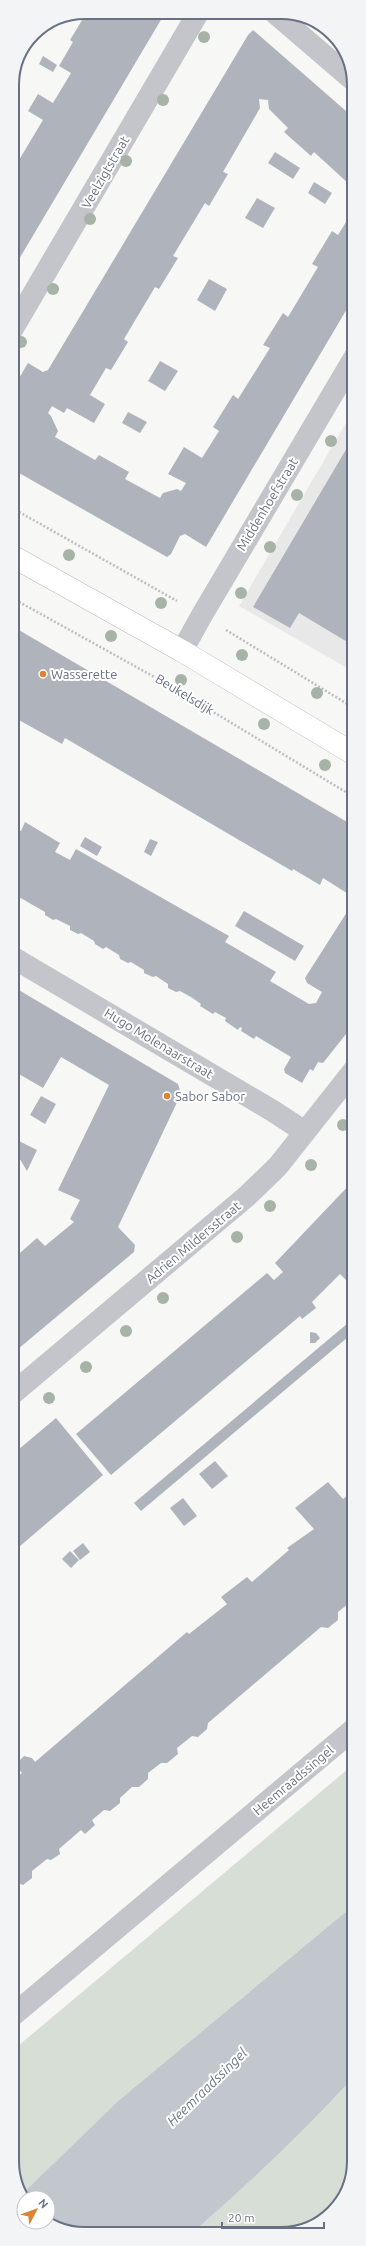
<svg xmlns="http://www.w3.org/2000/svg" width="366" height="2246" viewBox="0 0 366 2246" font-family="Ubuntu,sans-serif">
<rect width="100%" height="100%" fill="#f7f7f5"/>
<path fill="#e8e8e8" d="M354,409V672L239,606Z"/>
<path fill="#d7ded6" d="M354,1764V1905L118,2101L23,2193L12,2166V2051Z
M354,2077C354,2119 364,2185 329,2214L286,2234L192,2233C249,2184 303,2132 354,2077Z"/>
<path fill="#c2c7ce" d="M354,1905V2077C303,2132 249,2184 192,2233L66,2232L48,2220V2198H25L23,2193L118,2101Z"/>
<path fill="#afb3bb" d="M92,12L165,13L12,271V163L16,165L43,120L28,111L38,94L53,103L71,73L59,66L73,42L70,40L84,17L88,19Z
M253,30L354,118V185L349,184L314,152L311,156L284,132L288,128L269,109L268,100L259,99L260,108L223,172L228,174L209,206L205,203L173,256L178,258L159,289L155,287L124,339L128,342L111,370L106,368L90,395L105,404L94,423L67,408L64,413L52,406L48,413L51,416L58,431L55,437L95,460L99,455L129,472L125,479L160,498L163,493L177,489L181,491L186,483L168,474L184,447L202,458L219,431L213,427L233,395L238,399L270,348L263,345L283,313L288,317L318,267L312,264L332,231L338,235L354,209V297L206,547L185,534L180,536L171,554L167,557L12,469V445L14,442L12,436V390L28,363L43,372L48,370L248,35Z
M43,56L57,65L53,72L39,64Z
M275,152L300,168L293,179L268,163Z
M314,182L332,193L325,204L308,193Z
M257,198L275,208L263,228L245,218Z
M209,279L227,289L215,311L197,300Z
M160,361L178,371L165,391L148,381Z
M128,412L147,422L140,433L122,423Z
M354,436V646L299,613L290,628L253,607Z
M12,626L354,826V906L349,903L353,897L323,878L320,885L293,869L292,871L65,738L62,744L17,719L18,717L12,713Z
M25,822L60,843L55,852L70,860L76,849L229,936L225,942L276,972L270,981L309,1004L316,1003L322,992L307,983L305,978L347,912L354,917L350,925L354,927V1024L323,1063L318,1062L313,1071L310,1069L302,1083L285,1073L284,1069L291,1057L256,1036L254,1039L241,1031L242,1028L240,1027L238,1030L225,1021L226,1018L215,1012L213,1014L200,1006L201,1004L191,997L180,991L176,992L168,988V984L156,976L153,977L144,973V970L131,962L128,963L120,959L119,955L106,947L103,949L95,944L94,941L81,933L78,934L70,930V926L56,919L53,920L45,915V912L12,893V826L21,831Z
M85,837L102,847L97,856L80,846Z
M150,839L158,842L151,856L144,852Z
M244,911L304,946L295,961L235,926Z
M12,986L178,1084L181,1094L118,1227L135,1245L134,1252L12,1354V1260L37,1238L45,1246L74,1222L70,1219L80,1200L58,1190L109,1085L61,1057L43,1088L12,1070Z
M41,1096L56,1104L45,1124L30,1115Z
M13,1138L37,1150L27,1171L12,1146Z
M354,1180V1282L351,1285L340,1274L312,1302L316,1308L302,1319L300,1316L111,1475L76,1434L267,1273L274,1280L283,1272L275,1263Z
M354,1318V1332L141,1511L134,1503Z
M310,1332L316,1333L320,1338L315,1343H310Z
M56,1418L103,1475L12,1553V1455Z
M215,1461L228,1476L212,1489L199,1474Z
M328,1482L343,1499L354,1491V1599L338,1612V1620L328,1628L321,1627L208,1723L207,1729L198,1737L192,1736L177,1748L178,1754L167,1763H161L148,1773V1779L139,1787H132L120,1798V1803L110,1811L104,1810L92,1820L95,1825L85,1834L81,1830L59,1849L60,1854L51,1860L47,1859L32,1871V1878L23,1885L18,1883L12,1888V1781L22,1773L18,1768L19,1761L24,1756L32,1758L35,1762L187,1632L189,1634L227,1604L221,1597L247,1577L252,1582L289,1550L287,1548L314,1529L295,1508Z
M183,1498L197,1516L184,1526L170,1508Z
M83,1543L90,1552L80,1560L73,1551Z
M70,1551L79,1560L71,1568L62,1559Z"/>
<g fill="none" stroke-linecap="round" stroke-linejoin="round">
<defs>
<path id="secondary" d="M12,556L182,651L354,754"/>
</defs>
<use href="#secondary" stroke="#b8bac0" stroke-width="23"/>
<path stroke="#bdbec1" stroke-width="2.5" stroke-dasharray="2 2" stroke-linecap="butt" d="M12,508L177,601
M12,598L167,684L354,797
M226,630L354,708
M349,1770L354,1776"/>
<path stroke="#c3c5ca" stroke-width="22" d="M276,14L354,81
M12,330L198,13
M182,651L202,615L354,358
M12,957L273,1111L305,1132
M12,1394L247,1196L278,1166L354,1070
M12,2016L354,1729"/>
<use href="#secondary" stroke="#fff" stroke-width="22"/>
</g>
<g fill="#a7b3a7">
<circle cx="204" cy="37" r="6"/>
<circle cx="163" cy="100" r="6"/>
<circle cx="126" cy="161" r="6"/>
<circle cx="90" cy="219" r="6"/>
<circle cx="53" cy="289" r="6"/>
<circle cx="21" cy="342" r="6"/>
<circle cx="331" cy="441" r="6"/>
<circle cx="297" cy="495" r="6"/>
<circle cx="270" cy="547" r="6"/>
<circle cx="69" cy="555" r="6"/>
<circle cx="241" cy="593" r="6"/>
<circle cx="161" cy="603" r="6"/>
<circle cx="111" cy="636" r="6"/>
<circle cx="242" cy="655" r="6"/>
<circle cx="181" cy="680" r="6"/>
<circle cx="317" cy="693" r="6"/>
<circle cx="264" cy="724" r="6"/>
<circle cx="325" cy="765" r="6"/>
<circle cx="343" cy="1125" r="6"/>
<circle cx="311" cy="1165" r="6"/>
<circle cx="270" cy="1206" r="6"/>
<circle cx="237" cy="1237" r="6"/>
<circle cx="163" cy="1298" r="6"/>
<circle cx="126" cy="1331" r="6"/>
<circle cx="86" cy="1367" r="6"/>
<circle cx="49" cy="1398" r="6"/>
</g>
<g fill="#db8432" stroke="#fff" stroke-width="1.5">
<circle cx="43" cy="674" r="4"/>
<circle cx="167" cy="1096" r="4"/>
</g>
<g text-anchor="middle" stroke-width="4" stroke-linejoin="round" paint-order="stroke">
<g font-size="13" fill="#687184" stroke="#fff">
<text transform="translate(105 172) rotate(-60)" y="5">Veelzigtstraat</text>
<text transform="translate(267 504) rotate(-59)" y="5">Middenhoefstraat</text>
<text transform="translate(185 694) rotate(31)" y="5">Beukelsdijk</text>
<text transform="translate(159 1043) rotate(31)" y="5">Hugo Molenaarstraat</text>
<text transform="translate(193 1242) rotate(-40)" y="5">Adrien Mildersstraat</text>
<text transform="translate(293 1780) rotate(-40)" y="5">Heemraadssingel</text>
</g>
<g font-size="13" fill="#687184" stroke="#fff" text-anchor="start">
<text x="51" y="679">Wasserette</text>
<text x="175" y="1101">Sabor Sabor</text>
</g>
<g font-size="14" font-style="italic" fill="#697787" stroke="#fff">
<text transform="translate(207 2087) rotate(-44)" y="5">Heemraadssingel</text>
</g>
</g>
<path d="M0 0H366V2246H0ZM85 19H281A66 66 0 0 1 347 85V2161A66 66 0 0 1 281 2227H85A66 66 0 0 1 19 2161V85A66 66 0 0 1 85 19Z" fill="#f3f4f5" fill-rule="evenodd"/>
<path fill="none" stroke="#687184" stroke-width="2" d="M85 19H281A66 66 0 0 1 347 85V2161A66 66 0 0 1 281 2227H85A66 66 0 0 1 19 2161V85A66 66 0 0 1 85 19Z"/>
<g transform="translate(36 2210) rotate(49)"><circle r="19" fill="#ffffff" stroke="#c3c6ce"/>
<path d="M0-3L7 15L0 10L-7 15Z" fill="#db8432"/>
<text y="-6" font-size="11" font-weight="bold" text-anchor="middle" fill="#687184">N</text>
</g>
<path d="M222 2222v6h102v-6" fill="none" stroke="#687184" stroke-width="2"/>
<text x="228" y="2222" font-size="12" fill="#687184" stroke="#ffffff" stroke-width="3" paint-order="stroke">20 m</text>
</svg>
